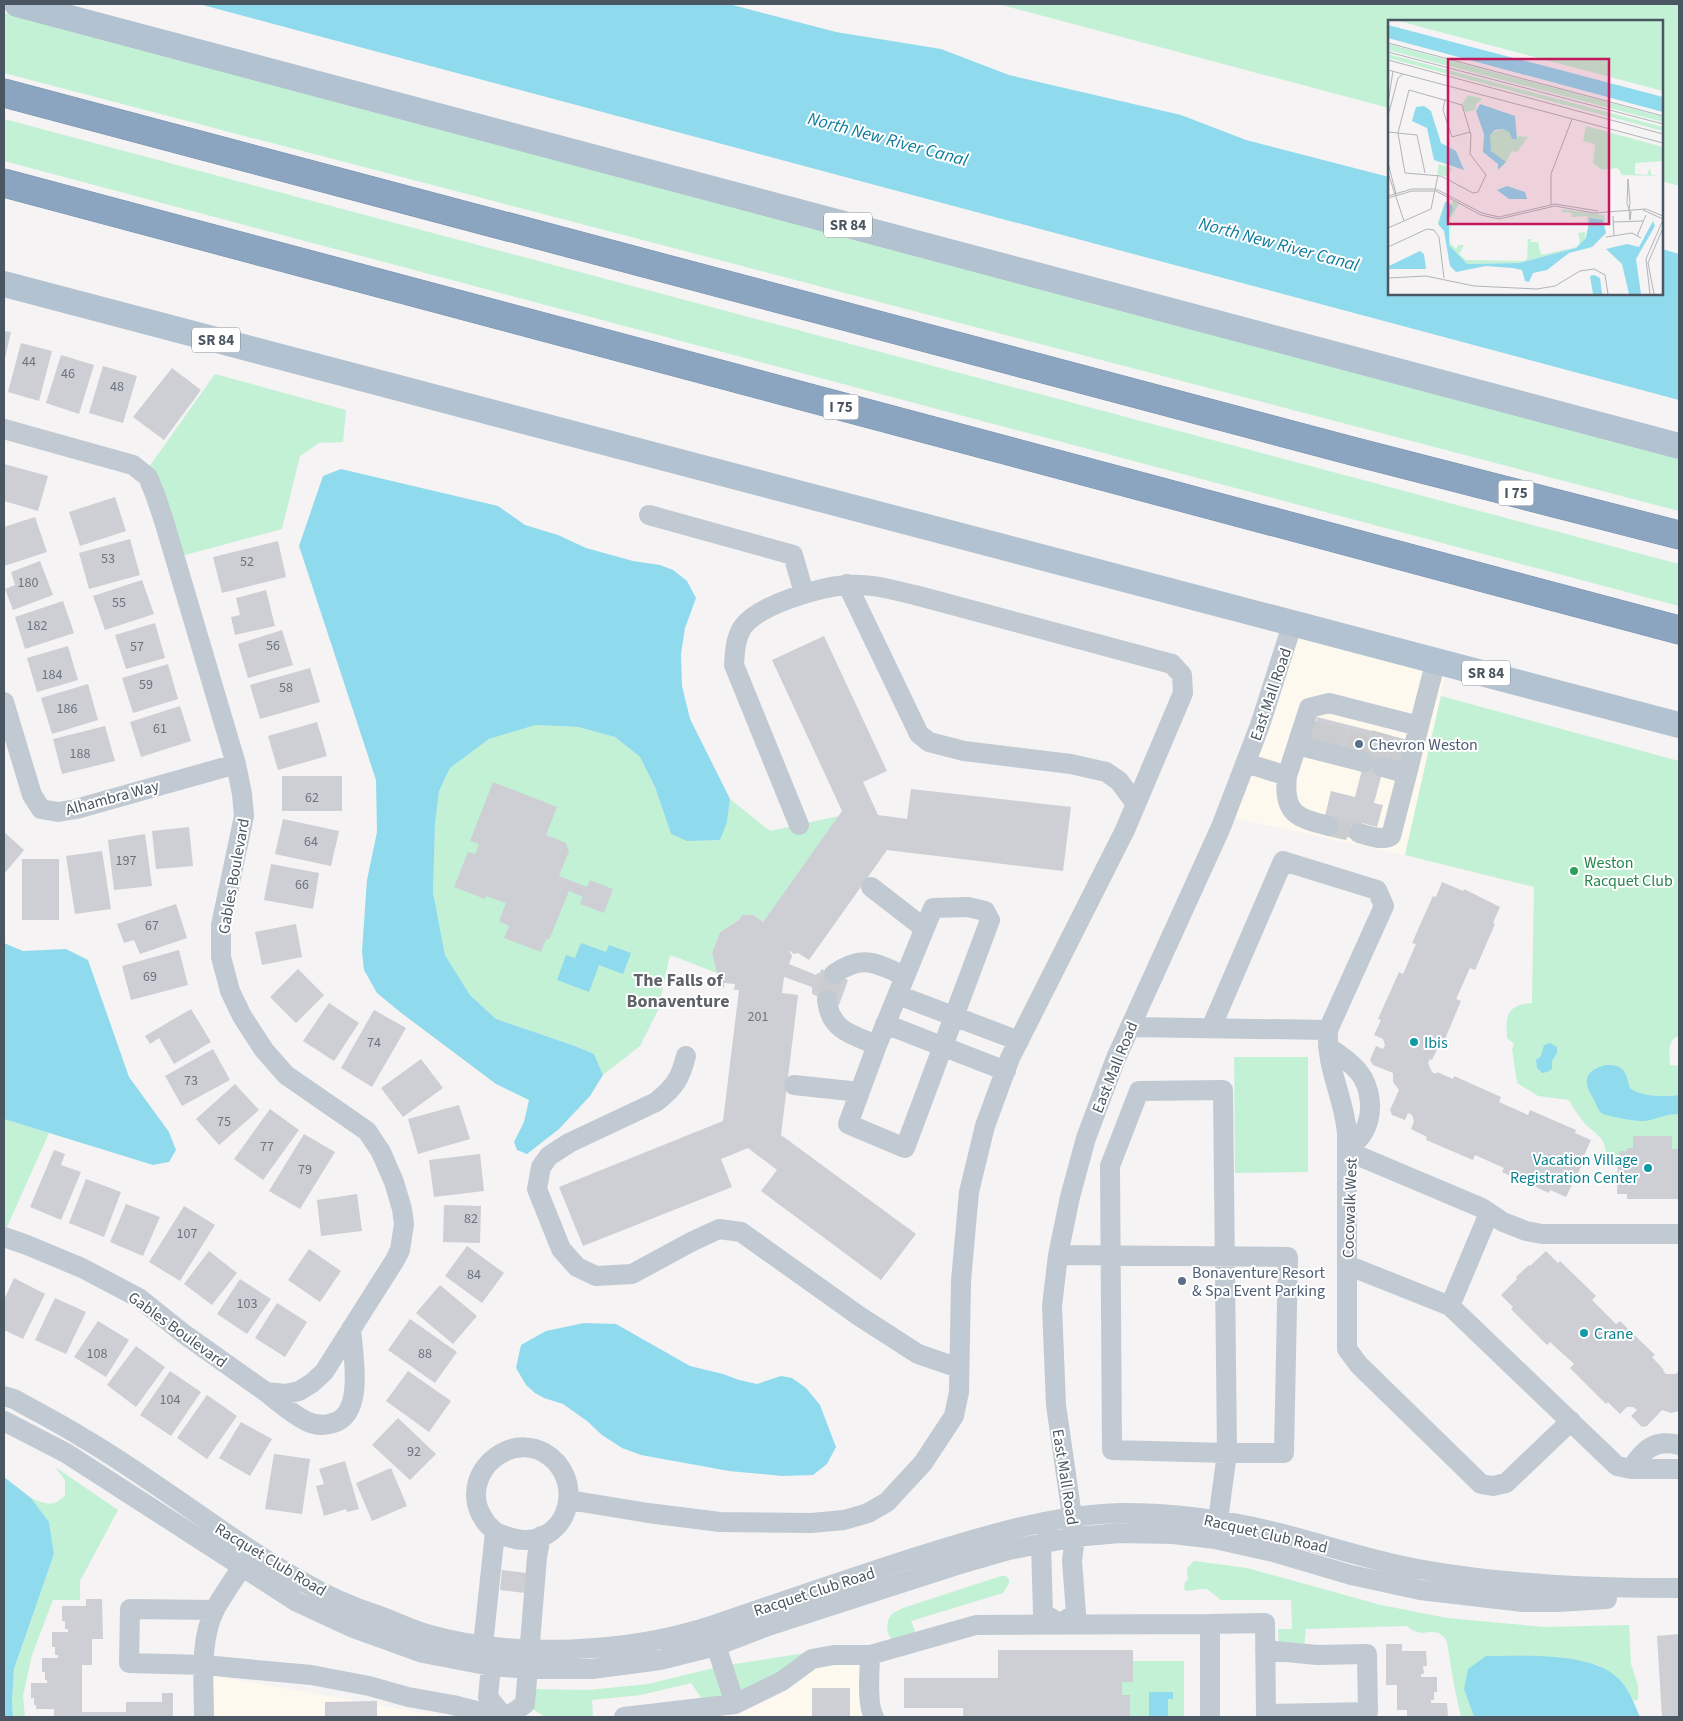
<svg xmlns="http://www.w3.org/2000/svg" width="1683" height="1721" viewBox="0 0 1683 1721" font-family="'Source Sans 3',sans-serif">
<rect width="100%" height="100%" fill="#f5f3f3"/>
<path fill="#fdf9ef" d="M1293,622L1448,663L1405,855L1225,816Z
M864,1660L868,1717H703L739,1714L791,1683L817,1664Z
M211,1675L446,1717H211Z"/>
<path fill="#c3f1d5" d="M998,4H1679V186L1662,181V21H1389V108Z
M4,13L1679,459V511L4,73Z
M4,119L1679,564V606L4,161Z
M215,374L346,410L343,442L319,443L300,456L282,529L174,558L144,474Z
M1441,696L1679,761V1036C1666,1040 1670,1054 1670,1065L1679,1066V1152L1678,1149H1672V1136H1633V1148L1627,1151H1619V1155H1606C1606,1135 1592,1133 1582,1120C1577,1114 1573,1107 1569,1100L1538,1096L1517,1083L1512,1049L1514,1044L1507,1038C1505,1014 1508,1005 1532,1003L1534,887L1405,855Z
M536,725L578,727L615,737L640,757L655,787L671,834L727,822L730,799L770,831L839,816L763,922L754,915H742L739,920L720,932L712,953L717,973L670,955L658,1010L640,1046L603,1075L594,1054L575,1046L496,1019L470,995L445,955L433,892L435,824L439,791L450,768L489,739Z
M1234,1057H1308V1172L1235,1173Z
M4,1119L49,1133L7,1227L4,1226Z
M55,1467L118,1510L80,1581V1600H53L32,1655L23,1696L25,1717H13L12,1701L14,1669L54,1554L49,1522L31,1498C46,1504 53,1508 65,1495V1480Z
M1194,1561L1247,1568L1381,1605L1447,1618L1544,1627L1629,1625L1631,1664L1638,1685V1699L1635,1701L1632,1700L1619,1679L1598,1665L1559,1657L1464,1689L1474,1717H1461C1456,1696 1452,1676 1449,1655C1448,1649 1448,1640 1443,1636C1432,1626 1422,1640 1407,1626L1306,1629L1304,1648L1279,1645L1278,1629H1292L1291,1600H1221L1207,1589H1201L1187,1591L1184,1589L1185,1582L1188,1580L1187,1568Z
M1001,1576H1006L1009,1579V1583L1003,1593L911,1621L916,1634L893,1641C886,1634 885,1622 892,1614C894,1612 900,1610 903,1608Z
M805,1653L753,1692L706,1705L691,1683L641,1695L592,1700L593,1717H545L525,1704L527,1689L588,1690L648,1684L722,1666Z
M1133,1661H1184V1717H1130V1695H1122V1682L1133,1681Z"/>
<path fill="#90daee" d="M199,4H729L836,32L941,49L1009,75L1181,115L1246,140L1389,177V294H1662V249L1679,254V400Z
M341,469L498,506L525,525L558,535L586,548L633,561L660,565L673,570L687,581L696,598L685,628L681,654L682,686L690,719L730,799L727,822L720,840L687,841L671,834L655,787L640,757L615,737L578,727L536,725L489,739L450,768L439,791L435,824L433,892L445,955L470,995L496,1019L575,1046L594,1054L603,1075L590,1096L559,1129L527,1154L517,1150L514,1142L524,1122L529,1100L496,1084L400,1012L377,993L364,970L362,951L367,880L377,832L376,780L299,546L323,476Z
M4,943L23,951L66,949L88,960L129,1077L169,1132L176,1150L169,1162L153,1165L4,1119Z
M581,943L606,952L609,945L631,953L623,974L599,965L589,992L557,980L566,955L575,958Z
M1550,1043L1557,1047V1053L1552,1061V1069L1547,1072L1542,1073L1537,1068L1536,1060L1541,1056L1544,1045Z
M1605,1065C1625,1064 1626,1073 1630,1088C1639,1097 1667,1097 1679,1095V1114C1666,1113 1656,1120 1644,1121C1637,1122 1606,1116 1601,1113C1597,1108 1596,1103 1593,1098C1582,1081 1585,1071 1605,1065Z
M584,1323L616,1324L690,1366L723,1374L739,1380L757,1384L781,1376L792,1378L806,1388L820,1405L836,1447L827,1464L813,1475L782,1476L729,1471L641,1455L622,1448L602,1435L587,1421L563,1404L544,1398L535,1393L526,1385L516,1368L521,1345L546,1331Z
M4,1477L31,1498L49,1522L54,1554L14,1669L12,1701L13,1717H4Z
M1486,1656C1522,1656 1594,1651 1620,1680C1629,1690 1635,1705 1640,1717H1474L1464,1689L1468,1669Z
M1149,1692H1173V1699H1168V1717H1149Z"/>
<path fill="#cdcfd5" d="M4,331L11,332L5,358H4Z
M21,343L52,351L39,401L8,392Z
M61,355L94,365L79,414L46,403Z
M103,366L137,376L123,423L89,413Z
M172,368L201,390L164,440L133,417Z
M4,464L48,476L38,511L4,501Z
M115,497L126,531L80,546L69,512Z
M35,517L47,552L4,566V527Z
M130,539L140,575L89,589L79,553Z
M278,541L286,577L222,593L213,557Z
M40,561L53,595L13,610L5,589L15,585L11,572Z
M142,580L154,614L105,630L93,596Z
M266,590L275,626L235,635L231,617L240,615L236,598Z
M63,601L74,633L25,649L15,617Z
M155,623L165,658L126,669L115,635Z
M282,630L293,665L248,678L238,644Z
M824,636L887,771L863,782L878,815L907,819L911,789L1071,807L1063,871L887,850L809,960L798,953L794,954L789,950L792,956L789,964L816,975L817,973H820L821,969L848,980L839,1005L812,994V987L784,977L782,993L798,995L781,1135L916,1234L881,1280L761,1191L777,1170L748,1148L721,1159L732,1187L583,1246L559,1187L723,1121L739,990H734L735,984L724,983V988L716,981L717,973L712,953L720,932L739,920L742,915H754L763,922L842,811L772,660Z
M68,646L78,680L37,692L27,658Z
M168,664L178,699L133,713L122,678Z
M310,668L320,702L260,719L250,685Z
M88,684L98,720L52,734L41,698Z
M180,706L191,741L141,757L130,722Z
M1317,717L1408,740L1402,766L1385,762L1374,803L1383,805L1377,827L1362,823L1358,840L1328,832L1325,816L1331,791L1355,797L1366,754L1311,741Z
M317,722L327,756L278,770L268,736Z
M105,726L115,761L62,774L53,739Z
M282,776H342V811H282Z
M493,782L557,807L546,835L566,843L569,851L559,876L587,887L590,880L613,889L604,913L580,904L583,897L569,891L549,940L546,939L541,952L504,938L509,926L499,921L506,903L486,896L485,899L454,887L468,852L475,854L479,844L470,841Z
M283,819L339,831L331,866L275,854Z
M189,827L193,866L156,869L152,831Z
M4,832L24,850L4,874Z
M145,834L152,886L114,890L108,840Z
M102,851L111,909L75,914L66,856Z
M22,859H59V920H22Z
M271,864L319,873L313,909L264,900Z
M1442,882L1463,891L1464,889L1500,907L1493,923L1495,924L1475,970L1470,968L1456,999L1461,1001L1442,1046L1439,1045L1432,1060L1430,1059L1428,1063L1432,1072L1436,1074L1437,1072L1453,1079L1454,1076L1501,1097L1499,1102L1528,1115L1530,1110L1576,1130L1575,1133L1591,1140L1582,1160L1584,1161L1566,1197L1550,1190L1549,1193L1502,1172L1504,1168L1475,1155L1473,1160L1426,1140L1427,1137L1411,1129L1414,1121L1412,1115L1408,1113L1405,1120L1392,1115L1390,1110L1399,1090L1393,1082V1073L1373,1065L1370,1060L1376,1046L1383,1049L1385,1045L1383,1039L1374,1035L1381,1020L1378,1019L1399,972L1403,974L1416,944L1412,943L1433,896L1436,897Z
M176,904L187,938L140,954L134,940L124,943L117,924Z
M296,924L302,957L262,965L255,932Z
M179,950L188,985L131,1000L122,966Z
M298,969L324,995L296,1023L270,997Z
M329,1003L359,1023L334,1061L303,1041Z
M191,1009L211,1042L174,1064L159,1038L150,1044L145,1036Z
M374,1010L406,1028L372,1087L341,1068Z
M213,1049L230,1080L182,1106L165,1076Z
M421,1059L443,1088L403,1117L381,1088Z
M235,1084L259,1110L219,1145L196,1119Z
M459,1105L470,1139L418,1154L408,1119Z
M270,1109L299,1130L263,1180L234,1159Z
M304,1134L335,1152L300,1209L269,1191Z
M1633,1136H1672V1149H1678L1679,1152L1678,1199H1627V1194H1617L1618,1155H1619V1151H1627V1148H1633Z
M54,1150L65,1154L61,1165L81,1172L61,1220L30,1207Z
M480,1154L484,1191L434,1197L429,1160Z
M86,1179L121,1192L104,1237L69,1223Z
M357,1194L362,1231L321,1236L317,1200Z
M126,1204L160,1217L143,1256L110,1242Z
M444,1205L481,1206L480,1243L443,1242Z
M184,1206L215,1225L180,1281L149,1262Z
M467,1246L504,1273L482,1303L445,1276Z
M309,1249L341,1271L320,1302L288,1280Z
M209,1251L237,1273L212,1305L184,1284Z
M1546,1251L1558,1263L1560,1261L1596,1296L1592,1300L1616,1324L1620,1321L1655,1355L1652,1357L1664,1370L1663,1371L1666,1374H1676L1679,1371V1411L1671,1413L1662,1410L1647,1426L1642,1427L1631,1416L1637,1410L1633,1407H1627L1620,1414L1608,1402L1606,1404L1570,1368L1574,1364L1550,1342L1547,1345L1511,1309L1513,1307L1501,1295L1517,1279L1516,1277L1529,1265L1530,1266Z
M14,1278L45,1294L23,1339L4,1330V1300Z
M240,1279L271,1299L247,1334L217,1314Z
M440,1285L477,1316L453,1344L416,1313Z
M55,1298L86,1312L66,1354L35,1340Z
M277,1303L307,1322L285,1357L255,1338Z
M410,1319L457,1352L435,1383L388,1350Z
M98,1321L129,1340L106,1377L74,1357Z
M136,1346L165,1367L136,1407L107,1385Z
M170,1371L201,1392L171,1436L140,1415Z
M408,1371L451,1401L429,1432L386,1401Z
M207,1395L237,1416L207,1459L177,1438Z
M398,1418L436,1454L410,1480L372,1445Z
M241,1422L272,1439L250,1476L219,1458Z
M274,1454L310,1459L302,1514L265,1509Z
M345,1461L359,1509L347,1512L346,1509L324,1516L316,1486L324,1484L319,1469Z
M391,1468L407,1506L372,1521L356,1483Z
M502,1570L527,1573L525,1593L500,1590Z
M86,1599H102L103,1639H92V1665H82V1712H126V1702H162V1693H173V1717H54V1709H36V1705H34V1698H31V1683H47V1680H45V1672H42V1658H58V1655H55V1647H52V1632H68V1629H65V1621H62V1606H86Z
M1679,1634V1717H1662L1657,1636Z
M1386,1644H1402V1651H1426L1427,1666H1423L1424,1674H1421V1677H1437V1692H1434V1700H1431V1703H1447L1448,1717H1407V1710H1397V1685H1386Z
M998,1650H1133V1682H1122V1695H1130V1717H963V1708H904V1678H998Z
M812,1688H850V1717H812Z
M377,1701V1717H325V1702Z"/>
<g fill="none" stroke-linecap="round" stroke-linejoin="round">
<path stroke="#caccce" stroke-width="20" stroke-dasharray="20 10" stroke-linecap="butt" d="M1315,742L1322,718
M1332,746L1338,722
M1355,752L1361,728
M1373,765L1382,733
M1396,765L1403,739
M1329,826L1359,833
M827,1000L829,987L834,974"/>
<defs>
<path id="highway" d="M4,93L1352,451L1679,535
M4,183L1679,630"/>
</defs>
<use href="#highway" stroke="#7690ad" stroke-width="29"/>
<path stroke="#c1cad2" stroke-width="20" d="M4,429L133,465L148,477L156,497L164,521L236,764L242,794L244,816L221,925V957L230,991L242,1016L264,1050L286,1075L367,1131L381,1152L394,1182L402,1209L404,1224L400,1250L395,1260L324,1372L312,1383L299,1391L286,1394L266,1392L184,1334L139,1298L82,1268L27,1245L4,1237
M649,515L793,555L804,593
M847,584L919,734L929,742L964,751L1071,764L1106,772L1119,781L1136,804
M4,702L32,795L41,809L58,812L76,809L236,764
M1297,745L1364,762
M1246,763L1287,776L1309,708L1329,703L1419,726L1436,660
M1383,767L1407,774L1419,726
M1287,776C1283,814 1297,818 1329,826
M1359,833C1369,836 1382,841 1391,836L1407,774
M871,887L924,928
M968,907L985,911L990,920L905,1148L848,1124L877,1045L933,908Z
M834,974C863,954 875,963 905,976
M898,995L1019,1041
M827,1000C830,1031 853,1035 877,1045
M885,1024L1006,1071
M1130,1027L1328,1030
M1211,1028L1283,861L1377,890L1384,906L1328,1030C1326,1070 1344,1096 1347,1133V1349L1359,1365L1481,1484L1493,1486L1506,1483L1571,1421
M1328,1047C1339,1054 1349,1061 1358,1071C1372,1088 1374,1115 1363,1133C1359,1140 1352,1145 1347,1151
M686,1056C680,1079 675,1087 656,1102L569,1143L549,1156L541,1167L537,1189L561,1249L577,1267L596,1276L632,1274L691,1242L719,1229L741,1232L859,1316L918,1354L959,1368
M794,1085L860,1092
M1347,1151L1482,1208L1503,1222L1526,1231L1542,1234H1679
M1058,1255C1134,1256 1211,1256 1288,1257L1284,1453H1227L1112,1450L1110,1166L1139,1091L1223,1090L1227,1453L1218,1520
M1347,1265L1450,1306L1617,1466L1631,1469H1679
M1450,1306L1489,1213
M266,1392C278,1402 292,1414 306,1421C314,1425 324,1426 333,1423C365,1414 353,1355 351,1329
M4,1396L14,1399C37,1412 61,1424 83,1438C106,1451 128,1466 150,1481C201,1515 251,1553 305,1583C327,1596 353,1607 377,1615C394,1621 410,1629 427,1634C513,1659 630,1653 714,1625C778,1603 842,1581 907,1560C973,1539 1052,1514 1122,1513C1175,1513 1228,1520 1279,1533C1327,1545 1374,1562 1424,1570C1509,1585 1594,1588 1679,1588
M4,1421L66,1453L297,1602L351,1627L423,1653L491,1666L529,1669H592L660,1660L716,1646L768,1626L957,1565L1009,1550L1075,1537L1119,1533L1173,1534L1215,1539L1273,1552L1351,1575L1420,1590L1523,1602H1558L1607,1599
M1631,1469C1644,1449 1654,1439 1679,1445
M569,1500L648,1513L720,1522L811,1523L844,1520L868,1513L887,1502L923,1463L954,1416L959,1392L961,1281L969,1192L985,1126L1010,1058L1125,830L1183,693L1182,675L1172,664L915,595C893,590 869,583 847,585C820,587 757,605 742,628C735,640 735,652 734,665L799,825
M495,1532C505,1536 514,1540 525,1540C571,1540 586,1476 543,1452C532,1446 517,1446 506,1451C479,1463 466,1495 485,1521C487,1525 492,1528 495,1532L483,1645L491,1666L488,1697L504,1717
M1050,1536L1041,1544L1043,1613L1060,1624L1076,1613L1072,1561L1075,1537L1056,1405L1052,1306L1058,1255L1070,1197L1086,1138L1116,1058L1221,827L1260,725L1293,622
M215,1610L130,1609L129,1663L204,1665L311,1675L369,1686L408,1697L453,1705L500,1717
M1210,1624L1265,1623L1266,1717
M712,1633L735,1704
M1265,1650L1317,1655L1367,1654L1368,1712L1266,1714
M870,1655C870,1671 866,1703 874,1717
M204,1717C204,1683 199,1641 215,1609C225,1591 238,1574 249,1556
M507,1717L525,1704L537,1557L541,1536
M624,1717L735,1704L782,1681L812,1659L834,1655H870L976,1625L1210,1624V1717"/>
<path stroke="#b3c2d1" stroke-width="26" d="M17,4L1679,446
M4,284L1679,725"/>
<use href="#highway" stroke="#8ba5c1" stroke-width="28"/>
</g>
<g fill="#5c6f8a" stroke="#fff" stroke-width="2">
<circle cx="1359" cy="744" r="5"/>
<circle cx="1182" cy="1281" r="5"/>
</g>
<circle fill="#2e9e5b" stroke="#fff" stroke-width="2" cx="1574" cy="871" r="5"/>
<g fill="#0f9aa8" stroke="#fff" stroke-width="2">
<circle cx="1414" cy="1042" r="5"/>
<circle cx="1648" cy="1168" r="5"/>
<circle cx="1584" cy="1333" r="5"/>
</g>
<g text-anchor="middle" stroke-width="4" stroke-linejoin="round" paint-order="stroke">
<g font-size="14" fill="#6b747e">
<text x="29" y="366">44</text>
<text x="68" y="378">46</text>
<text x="117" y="391">48</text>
<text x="108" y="563">53</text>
<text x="247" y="566">52</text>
<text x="28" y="587">180</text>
<text x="119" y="607">55</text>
<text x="37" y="630">182</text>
<text x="273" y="650">56</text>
<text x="137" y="651">57</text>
<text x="52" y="679">184</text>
<text x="146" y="689">59</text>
<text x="286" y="692">58</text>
<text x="67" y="713">186</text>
<text x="160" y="733">61</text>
<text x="80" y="758">188</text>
<text x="312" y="802">62</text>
<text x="311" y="846">64</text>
<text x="126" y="865">197</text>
<text x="302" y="889">66</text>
<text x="152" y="930">67</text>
<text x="150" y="981">69</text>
<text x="758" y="1021">201</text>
<text x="374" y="1047">74</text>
<text x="191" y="1085">73</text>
<text x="224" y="1126">75</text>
<text x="267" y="1151">77</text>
<text x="305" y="1174">79</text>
<text x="471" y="1223">82</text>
<text x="187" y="1238">107</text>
<text x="474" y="1279">84</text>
<text x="247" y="1308">103</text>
<text x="97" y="1358">108</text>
<text x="425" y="1358">88</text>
<text x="170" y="1404">104</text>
<text x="414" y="1456">92</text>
</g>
<g fill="#fff" stroke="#808990" stroke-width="1">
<rect x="824" y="212.5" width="48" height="25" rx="4"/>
<rect x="192" y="327.5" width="48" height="25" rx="4"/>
<rect x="823.5" y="394.5" width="35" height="25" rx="4"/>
<rect x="1498.5" y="480.5" width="35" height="25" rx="4"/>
<rect x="1462" y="660.5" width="48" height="25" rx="4"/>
</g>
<g font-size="15" font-weight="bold" fill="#4a5661">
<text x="848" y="230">SR 84</text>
<text x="216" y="345">SR 84</text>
<text x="841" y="412">I 75</text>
<text x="1516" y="498">I 75</text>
<text x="1486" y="678">SR 84</text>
</g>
<g font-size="16" fill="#4a5661" stroke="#fff">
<text transform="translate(1270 694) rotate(-71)" y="6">East Mall Road</text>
<text transform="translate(112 797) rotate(-15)" y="6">Alhambra Way</text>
<text transform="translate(233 876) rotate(-80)" y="6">Gables Boulevard</text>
<text transform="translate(1114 1067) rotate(-68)" y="6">East Mall Road</text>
<text transform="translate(1349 1208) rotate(-88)" y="6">Cocowalk West</text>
<text transform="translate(178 1329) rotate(36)" y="6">Gables Boulevard</text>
<text transform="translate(1066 1477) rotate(81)" y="6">East Mall Road</text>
<text transform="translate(1266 1533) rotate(13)" y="6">Racquet Club Road</text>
<text transform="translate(271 1559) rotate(31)" y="6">Racquet Club Road</text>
<text transform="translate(814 1591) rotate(-18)" y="6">Racquet Club Road</text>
</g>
<g font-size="16" fill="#4e5e75" stroke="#fff" text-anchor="start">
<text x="1369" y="750">Chevron Weston</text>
<text x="1192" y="1278">Bonaventure Resort<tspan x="1192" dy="18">&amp; Spa Event Parking</tspan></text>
</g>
<g font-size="16" fill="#27864d" stroke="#fff" text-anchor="start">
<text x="1584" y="868">Weston<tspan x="1584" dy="18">Racquet Club</tspan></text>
</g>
<g font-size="16" fill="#0d838f" stroke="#fff" text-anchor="start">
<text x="1424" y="1048">Ibis</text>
<text x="1638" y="1165" text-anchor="end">Vacation Village<tspan x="1638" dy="18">Registration Center</tspan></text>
<text x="1594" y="1339">Crane</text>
</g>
<g font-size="18" font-style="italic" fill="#0c7c9b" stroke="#fff">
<text transform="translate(888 139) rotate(15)" y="6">North New River Canal</text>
<text transform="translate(1279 244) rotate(15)" y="6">North New River Canal</text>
</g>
<g font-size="18" font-weight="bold" fill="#5f6368" stroke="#fff">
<text x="678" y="986">The Falls of<tspan x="678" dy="21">Bonaventure</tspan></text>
</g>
</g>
<g transform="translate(1388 20)">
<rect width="275" height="275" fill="#f5f3f3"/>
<path d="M11,1H275V71ZM0,24L275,97V102L0,30ZM0,34L275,107V111L0,38ZM80,75L93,78V81L89,83L87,90L77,92L74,84ZM198,106L275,127V141L248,143L247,146V154L259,155L262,148L263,155L272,156L234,155L230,148L214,150L205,143L207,124L195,121ZM115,109L121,112L124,119H129L130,116L140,117L129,132L124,131L118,142L105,134L101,125L103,113ZM51,144L64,148L60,157L49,154ZM66,181L71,184L63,198L62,223L68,229L70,225H76L71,234L78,240L136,241L139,239L140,219H144L142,222H150L153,235L189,227L192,222L190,213L197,212V218L200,209L199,196L183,197L184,193L174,192V189L216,195L217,201L203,198L202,209L198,218L188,228L131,243L79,244L61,225L63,183Z" fill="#c3f1d5"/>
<path d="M0,5L275,77V92L0,18ZM92,84L127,96L129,119H124L121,112L115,109L107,110L102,115L103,131L118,142L110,150V144L95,132L96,114L88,91ZM36,86L43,91L53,123L68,131L76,150L46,140L39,108L24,101L28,87ZM119,166L137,172L139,179H121L109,170ZM60,181L65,188L61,199V225L79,244L131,243L188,228L198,218L202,198L215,200L218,213L204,227L181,233L159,250L145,253L141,262L137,261L134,250L124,248L98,246L68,252L62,246L56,211L50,204L57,182ZM265,201L267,206L248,239L253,274H241L234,244L218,229L239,224L251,227ZM32,231L36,234L38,249H1V246ZM206,255L212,258L214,274H205L202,256Z" fill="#90daee"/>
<path fill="none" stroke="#b1b4b9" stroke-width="1" d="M0,23L275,96M0,32L275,104M0,40L275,114M0,50L275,123M21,70L74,85L83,115L82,134L98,155L90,172L85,173L53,156L17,153L10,113ZM57,79L55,90L64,117L82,112M0,83L5,51M0,96L10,58L15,54M0,112L29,115L37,153M0,143L8,174M0,153L16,201M0,176L24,169H48L94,193L111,197L167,184L210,191M0,178L24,171H48L93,195L111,199L167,186L206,193L258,189L275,196M163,185V154L184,99M241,189L242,183L240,159L239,184L240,186L241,189L243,192L242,200L241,189M255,190L275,199M225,196L226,216M225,202L255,201M0,208L43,189L50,155M249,216L258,195M218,217L244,213L253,218M0,227L39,209L46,210L51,217L56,258M0,258L38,256L86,266L149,269L167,266L192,251L206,249L217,255L220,274M262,274L258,239L275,200M266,274L260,243L275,208"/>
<path fill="#c2185b" fill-opacity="0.15" stroke="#c2185b" stroke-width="2.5" d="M60,39H221V204H60Z"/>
<rect width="275" height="275" fill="none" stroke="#4a5661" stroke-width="2.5"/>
</g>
<rect width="1683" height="1721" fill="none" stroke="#4a5661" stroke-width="10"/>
</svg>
